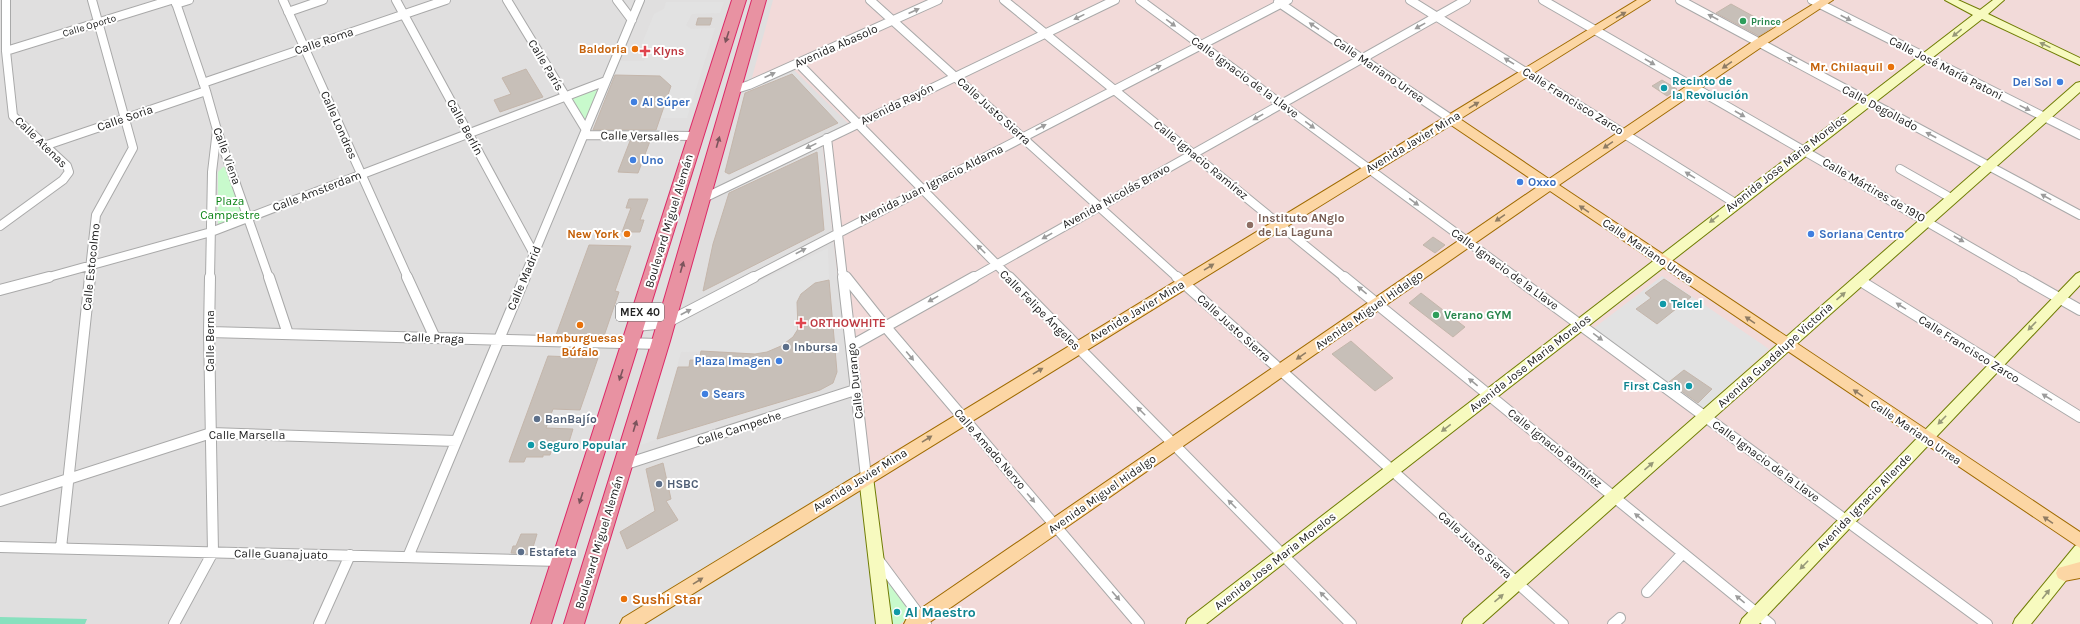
<svg xmlns="http://www.w3.org/2000/svg" width="2080" height="624" viewBox="0 0 2080 624" font-family="Karla,sans-serif">
<rect width="100%" height="100%" fill="#f2efe9"/>
<path fill="#e0dfdf" d="M0,0H2080V624H0Z"/>
<path fill="#f2dad9" d="M773,0H2080V624H878L822,143L853,128L791,67L750,85Z"/>
<path fill="#c8facc" d="M605,81L585,127L565,95Z
M223,167H228L244,214L240,217L218,226V172Z
M888,579L914,614L900,624H890Z"/>
<path fill="#88e0be" d="M0,617L87,619L85,624H0Z"/>
<path fill="#e2e2e2" d="M666,2H724L720,13L692,14L686,25L691,29L715,28L687,118H660L671,86L660,76L614,75L619,61H644L648,53L644,49V46H641L654,14L664,9Z
M828,248L829,280L815,283L801,294L797,302L798,329L793,337L781,346L767,352L755,354L725,351L681,352L657,439L641,445L675,323Z
M1662,276L1769,349L1700,412L1590,331Z"/>
<path fill="#c7bfb8" stroke="#c4b6ab" d="M1731,4L1773,27L1759,36L1716,13Z
M698,18H712L710,25H696Z
M526,69L543,97L500,112L494,100L511,94L502,78Z
M792,74L838,123L729,174L725,172L745,93Z
M615,75L660,76L671,86L656,130H593Z
M1662,80L1677,89L1667,96L1652,86Z
M630,141H650L638,173L618,172Z
M817,152L824,230L703,291L713,244L729,193Z
M629,199H648L640,220H644L640,232H622L631,208H626Z
M1433,237L1445,245L1435,253L1423,245Z
M589,245L631,246L615,291L619,292L604,336L556,335Z
M1664,279L1691,297L1657,324L1636,309L1651,298L1645,293Z
M829,280L837,372L833,383L820,390L657,439L678,367H689L690,360H694L696,355L700,356L701,351L755,354L767,352L781,346L793,337L798,329L797,302L801,294L815,283Z
M1421,293L1465,327L1453,337L1409,303Z
M1351,341L1393,378L1375,391L1332,354Z
M548,356L598,358L580,410L553,409L546,428L573,429L569,442H554L550,455H543V457H526L524,462H509Z
M1684,370L1712,389L1698,403L1669,382Z
M663,463L671,499L666,501L678,520L627,549L620,532L655,511L646,469Z
M521,534H537L531,554L511,553L513,546H516Z"/>
<g fill="none" stroke-linecap="round" stroke-linejoin="round">
<defs>
<path id="street-far1" d="M175,0L206,91L217,130L269,278
M283,0L408,278
M396,0L534,254
M507,0L586,130
M617,0L632,20
M870,0L1178,278
M1004,0L1345,278
M1140,0L1517,278
M1410,0L1735,203
M1543,0L2024,278
M1680,0L2080,215
M1812,0L2080,135
M1278,2L1451,119
M176,4L189,0
M288,12L323,0
M6,51L171,0
M798,63L1010,278
M203,83L446,0
M733,90L749,85L938,0
M584,135L696,136
M827,138L843,278
M44,146L206,91
M1900,169L1951,198
M702,199L1115,0
M0,226L63,180L69,172L67,166L13,116L6,51V0
M842,272L846,278
M45,278L211,232L606,81
M89,278L96,215L133,148L92,0
M210,278L212,172L217,130
M524,278L640,0
M752,278L1288,0
M973,278L1466,0"/>
<path id="street" d="M269,277L288,334
M407,277L435,338
M843,277L866,477
M846,277L885,326L1139,624
M1009,277L1351,624
M1177,277L1563,624
M1344,277L1770,624
M1515,277L1987,624
M2022,277L2080,310
M1859,280L2080,417
M0,290L49,277
M636,326L666,323L754,277
M209,332L660,344
M851,346L974,277
M623,465L855,390
M0,501L211,433L456,441
M0,547L561,561
M61,548L90,277
M408,557L525,277
M877,558L926,624
M1647,592L1683,553
M174,624L213,552L209,332L210,277
M319,624L350,555
M1613,624L1620,618"/>
<path id="secondary" d="M1945,0H1958L1980,10L1993,0H2004L1988,14L2080,58V65L1982,19L1206,624H1186L1188,619L1973,15Z
M2080,82V92L1482,624H1462L1464,619L2076,83Z
M2080,272V285L1759,624H1740L1742,619L2076,274Z
M866,471L871,473L873,477L892,624H876L859,477L861,473Z
M2080,544V563L2031,624H2013L2015,619L2075,546Z"/>
<path id="primary" d="M1637,0H1650L1460,119L1549,179L1755,40L1820,0H1833L1763,46L1559,185L2080,532V548L1550,191L927,624H904L907,618L1540,185L1451,125L644,624H620L623,618Z
M2080,562V578L2064,581L2058,578L2056,573L2058,568Z"/>
<path id="highway" d="M732,0H746L551,624H531Z
M752,0H766L670,341L584,624H564L652,341Z"/>
</defs>
<use href="#street-far1" stroke="#a9a9a9" stroke-width="10"/>
<use href="#street" stroke="#a9a9a9" stroke-width="12"/>
<use href="#secondary" stroke="#707d05" stroke-width="2"/>
<use href="#primary" stroke="#a06b00" stroke-width="2"/>
<use href="#highway" stroke="#dc2a67" stroke-width="2"/>
<use href="#street-far1" stroke="#fff" stroke-width="8"/>
<use href="#street" stroke="#fff" stroke-width="10"/>
<use href="#secondary" fill="#f7fabf" fill-rule="evenodd"/>
<use href="#primary" fill="#fcd6a4" fill-rule="evenodd"/>
<use href="#highway" fill="#e892a2" fill-rule="evenodd"/>
</g>
<defs><path id="oneway-solid" d="M-6-.8H1V-3.2L6.5 0L1 3.2V.8H-6Z"/></defs>
<g fill="#9c9c9c">
<use href="#oneway-solid" transform="translate(914 11) rotate(-24)"/>
<use href="#oneway-solid" transform="translate(1079 17) rotate(154)"/>
<use href="#oneway-solid" transform="translate(1713 17) rotate(-152)"/>
<use href="#oneway-solid" transform="translate(1846 18) rotate(27)"/>
<use href="#oneway-solid" transform="translate(1171 23) rotate(36)"/>
<use href="#oneway-solid" transform="translate(1314 26) rotate(-146)"/>
<use href="#oneway-solid" transform="translate(1420 26) rotate(151)"/>
<use href="#oneway-solid" transform="translate(1792 60) rotate(-152)"/>
<use href="#oneway-solid" transform="translate(1509 61) rotate(-148)"/>
<use href="#oneway-solid" transform="translate(1650 62) rotate(30)"/>
<use href="#oneway-solid" transform="translate(1156 68) rotate(-27)"/>
<use href="#oneway-solid" transform="translate(770 75) rotate(-24)"/>
<use href="#oneway-solid" transform="translate(2025 108) rotate(26)"/>
<use href="#oneway-solid" transform="translate(1740 114) rotate(30)"/>
<use href="#oneway-solid" transform="translate(1258 117) rotate(151)"/>
<use href="#oneway-solid" transform="translate(1310 125) rotate(36)"/>
<use href="#oneway-solid" transform="translate(1041 127) rotate(-27)"/>
<use href="#oneway-solid" transform="translate(1931 135) rotate(-152)"/>
<use href="#oneway-solid" transform="translate(811 146) rotate(154)"/>
<use href="#oneway-solid" transform="translate(1690 175) rotate(-148)"/>
<use href="#oneway-solid" transform="translate(2046 197) rotate(-151)"/>
<use href="#oneway-solid" transform="translate(1414 202) rotate(36)"/>
<use href="#oneway-solid" transform="translate(1047 236) rotate(151)"/>
<use href="#oneway-solid" transform="translate(1959 239) rotate(30)"/>
<use href="#oneway-solid" transform="translate(981 249) rotate(-135)"/>
<use href="#oneway-solid" transform="translate(801 251) rotate(-28)"/>
<use href="#oneway-solid" transform="translate(1362 290) rotate(-141)"/>
<use href="#oneway-solid" transform="translate(933 299) rotate(151)"/>
<use href="#oneway-solid" transform="translate(1901 306) rotate(-148)"/>
<use href="#oneway-solid" transform="translate(686 312) rotate(-28)"/>
<use href="#oneway-solid" transform="translate(1598 337) rotate(36)"/>
<use href="#oneway-solid" transform="translate(910 356) rotate(50)"/>
<use href="#oneway-solid" transform="translate(1473 382) rotate(-141)"/>
<use href="#oneway-solid" transform="translate(2047 397) rotate(-148)"/>
<use href="#oneway-solid" transform="translate(1141 411) rotate(-135)"/>
<use href="#oneway-solid" transform="translate(1031 498) rotate(49)"/>
<use href="#oneway-solid" transform="translate(1232 504) rotate(-135)"/>
<use href="#oneway-solid" transform="translate(1639 517) rotate(-141)"/>
<use href="#oneway-solid" transform="translate(1116 596) rotate(49)"/>
<use href="#oneway-solid" transform="translate(1324 596) rotate(-135)"/>
<use href="#oneway-solid" transform="translate(1740 599) rotate(-141)"/>
</g>
<g fill="#8f7c63">
<use href="#oneway-solid" transform="translate(1621 15) rotate(-31)"/>
<use href="#oneway-solid" transform="translate(1727 65) rotate(145)"/>
<use href="#oneway-solid" transform="translate(1474 105) rotate(-31)"/>
<use href="#oneway-solid" transform="translate(1608 145) rotate(145)"/>
<use href="#oneway-solid" transform="translate(1584 209) rotate(-146)"/>
<use href="#oneway-solid" transform="translate(1500 218) rotate(145)"/>
<use href="#oneway-solid" transform="translate(1209 267) rotate(-32)"/>
<use href="#oneway-solid" transform="translate(1750 320) rotate(-146)"/>
<use href="#oneway-solid" transform="translate(1301 356) rotate(145)"/>
<use href="#oneway-solid" transform="translate(1038 371) rotate(-31)"/>
<use href="#oneway-solid" transform="translate(1858 393) rotate(-146)"/>
<use href="#oneway-solid" transform="translate(927 439) rotate(-32)"/>
<use href="#oneway-solid" transform="translate(2048 520) rotate(-146)"/>
<use href="#oneway-solid" transform="translate(698 581) rotate(-32)"/>
</g>
<g fill="#979978">
<use href="#oneway-solid" transform="translate(1957 33) rotate(141)"/>
<use href="#oneway-solid" transform="translate(2045 45) rotate(-154)"/>
<use href="#oneway-solid" transform="translate(1714 219) rotate(142)"/>
<use href="#oneway-solid" transform="translate(1841 296) rotate(-41)"/>
<use href="#oneway-solid" transform="translate(2032 326) rotate(134)"/>
<use href="#oneway-solid" transform="translate(1942 420) rotate(134)"/>
<use href="#oneway-solid" transform="translate(1446 428) rotate(142)"/>
<use href="#oneway-solid" transform="translate(1649 466) rotate(-41)"/>
<use href="#oneway-solid" transform="translate(1804 565) rotate(134)"/>
<use href="#oneway-solid" transform="translate(2046 594) rotate(-51)"/>
<use href="#oneway-solid" transform="translate(1499 598) rotate(-41)"/>
</g>
<g fill="#7b545c">
<use href="#oneway-solid" transform="translate(727 37) rotate(108)"/>
<use href="#oneway-solid" transform="translate(718 142) rotate(-74)"/>
<use href="#oneway-solid" transform="translate(682 267) rotate(-74)"/>
<use href="#oneway-solid" transform="translate(621 375) rotate(108)"/>
<use href="#oneway-solid" transform="translate(635 426) rotate(-73)"/>
<use href="#oneway-solid" transform="translate(581 498) rotate(108)"/>
</g>
<g fill="#2e9e5b" stroke="#fff" stroke-width="1.5">
<circle cx="1743" cy="21" r="4"/>
<circle cx="1436" cy="315" r="4"/>
</g>
<g fill="#e8710a" stroke="#fff" stroke-width="1.5">
<circle cx="635" cy="49" r="4"/>
<circle cx="1891" cy="67" r="4"/>
<circle cx="627" cy="234" r="4"/>
<circle cx="580" cy="325" r="4"/>
<circle cx="624" cy="599" r="4"/>
</g>
<g fill="#e0444e" stroke="#fff" stroke-width="1.5">
<path d="M643 45h4v4h4v4h-4v4h-4v-4h-4v-4h4z"/>
<path d="M799 317h4v4h4v4h-4v4h-4v-4h-4v-4h4z"/>
</g>
<g fill="#3f7fe0" stroke="#fff" stroke-width="1.5">
<circle cx="2060" cy="82" r="4"/>
<circle cx="634" cy="102" r="4"/>
<circle cx="633" cy="160" r="4"/>
<circle cx="1520" cy="182" r="4"/>
<circle cx="1811" cy="234" r="4"/>
<circle cx="779" cy="361" r="4"/>
<circle cx="705" cy="394" r="4"/>
</g>
<g fill="#0f9aa8" stroke="#fff" stroke-width="1.5">
<circle cx="1664" cy="88" r="4"/>
<circle cx="1663" cy="304" r="4"/>
<circle cx="1689" cy="386" r="4"/>
<circle cx="531" cy="445" r="4"/>
<circle cx="897" cy="612" r="4"/>
</g>
<circle fill="#8d6e63" stroke="#fff" stroke-width="1.5" cx="1250" cy="225" r="4"/>
<g fill="#5c6f8a" stroke="#fff" stroke-width="1.5">
<circle cx="786" cy="347" r="4"/>
<circle cx="537" cy="419" r="4"/>
<circle cx="659" cy="484" r="4"/>
<circle cx="521" cy="552" r="4"/>
</g>
<g text-anchor="middle" stroke-width="4" stroke-linejoin="round" paint-order="stroke">
<g font-size="10" font-weight="bold" fill="#27864d" stroke="#fff" text-anchor="start">
<text x="1751" y="25">Prince</text>
</g>
<g font-size="10" fill="#222" stroke="#fff">
<text transform="translate(89 25) rotate(-17)" y="4">Calle Oporto</text>
</g>
<rect fill="#fff" stroke="#646464" stroke-width="1" x="616" y="303" width="48" height="18" rx="3"/>
<g font-size="11" font-weight="bold" fill="#222">
<text x="640" y="316">MEX 40</text>
</g>
<g font-size="12" fill="#222" stroke="#fff">
<text transform="translate(324 41) rotate(-19)" y="4">Calle Roma</text>
<text transform="translate(836 46) rotate(-24)" y="4">Avenida Abasolo</text>
<text transform="translate(546 65) rotate(59)" y="4">Calle París</text>
<text transform="translate(1946 68) rotate(27)" y="4">Calle José María Patoni</text>
<text transform="translate(1379 70) rotate(34)" y="4">Calle Mariano Urrea</text>
<text transform="translate(1245 77) rotate(36)" y="4">Calle Ignacio de la Llave</text>
<text transform="translate(1573 101) rotate(32)" y="4">Calle Francisco Zarco</text>
<text transform="translate(897 104) rotate(-26)" y="4">Avenida Rayón</text>
<text transform="translate(1880 108) rotate(28)" y="4">Calle Degollado</text>
<text transform="translate(994 111) rotate(42)" y="4">Calle Justo Sierra</text>
<text transform="translate(125 118) rotate(-19)" y="4">Calle Soria</text>
<text transform="translate(339 125) rotate(66)" y="4">Calle Londres</text>
<text transform="translate(465 127) rotate(61)" y="4">Calle Berlín</text>
<text transform="translate(640 136) rotate(1)" y="4">Calle Versalles</text>
<text transform="translate(41 142) rotate(44)" y="4">Calle Atenas</text>
<text transform="translate(1413 142) rotate(-31)" y="4">Avenida Javier Mina</text>
<text transform="translate(227 156) rotate(70)" y="4">Calle Viena</text>
<text transform="translate(1201 160) rotate(39)" y="4">Calle Ignacio Ramírez</text>
<text transform="translate(1786 163) rotate(-38)" y="4">Avenida Jose Maria Morelos</text>
<text transform="translate(931 184) rotate(-27)" y="4">Avenida Juan Ignacio Aldama</text>
<text transform="translate(1874 190) rotate(30)" y="4">Calle Mártires de 1910</text>
<text transform="translate(317 191) rotate(-21)" y="4">Calle Amsterdam</text>
<text transform="translate(1116 196) rotate(-29)" y="4">Avenida Nicolás Bravo</text>
<text transform="translate(669 221) rotate(-73)" y="4">Boulevard Miguel Alemán</text>
<text transform="translate(1648 251) rotate(34)" y="4">Calle Mariano Urrea</text>
<text transform="translate(91 267) rotate(-84)" y="4">Calle Estocolmo</text>
<text transform="translate(1505 269) rotate(36)" y="4">Calle Ignacio de la Llave</text>
<text transform="translate(524 278) rotate(-67)" y="4">Calle Madrid</text>
<text transform="translate(1040 310) rotate(45)" y="4">Calle Felipe Ángeles</text>
<text transform="translate(1369 310) rotate(-35)" y="4">Avenida Miguel Hidalgo</text>
<text transform="translate(1137 311) rotate(-31)" y="4">Avenida Javier Mina</text>
<text transform="translate(1234 328) rotate(42)" y="4">Calle Justo Sierra</text>
<text transform="translate(434 338) rotate(2)" y="4">Calle Praga</text>
<text transform="translate(210 341) rotate(-90)" y="4">Calle Berna</text>
<text transform="translate(1969 349) rotate(32)" y="4">Calle Francisco Zarco</text>
<text transform="translate(1775 355) rotate(-42)" y="4">Avenida Guadalupe Victoria</text>
<text transform="translate(1530 363) rotate(-38)" y="4">Avenida Jose Maria Morelos</text>
<text transform="translate(855 381) rotate(-96)" y="4">Calle Durango</text>
<text transform="translate(739 428) rotate(-18)" y="4">Calle Campeche</text>
<text transform="translate(1916 432) rotate(34)" y="4">Calle Mariano Urrea</text>
<text x="247" y="439">Calle Marsella</text>
<text transform="translate(1555 448) rotate(39)" y="4">Calle Ignacio Ramírez</text>
<text transform="translate(990 449) rotate(49)" y="4">Calle Amado Nervo</text>
<text transform="translate(1766 461) rotate(36)" y="4">Calle Ignacio de la Llave</text>
<text transform="translate(860 480) rotate(-32)" y="4">Avenida Javier Mina</text>
<text transform="translate(1102 494) rotate(-35)" y="4">Avenida Miguel Hidalgo</text>
<text transform="translate(1864 502) rotate(-46)" y="4">Avenida Ignacio Allende</text>
<text transform="translate(599 542) rotate(-73)" y="4">Boulevard Miguel Alemán</text>
<text transform="translate(1475 545) rotate(42)" y="4">Calle Justo Sierra</text>
<text transform="translate(281 554) rotate(1)" y="4">Calle Guanajuato</text>
<text transform="translate(1275 561) rotate(-38)" y="4">Avenida Jose Maria Morelos</text>
</g>
<g font-size="12" font-weight="bold" fill="#c56008" stroke="#fff" text-anchor="end">
<text x="627" y="53">Baldoria</text>
<text x="1883" y="71">Mr. Chilaquil</text>
<text x="619" y="238">New York</text>
<text x="580" y="342" text-anchor="middle">Hamburguesas<tspan x="580" dy="14">Búfalo</tspan></text>
</g>
<g font-size="12" font-weight="bold" fill="#be3a42" stroke="#fff" text-anchor="start">
<text x="653" y="55">Klyns</text>
<text x="810" y="327">ORTHOWHITE</text>
</g>
<g font-size="12" font-weight="bold" fill="#0d838f" stroke="#fff" text-anchor="start">
<text x="1672" y="85">Recinto de<tspan x="1672" dy="14">la Revolución</tspan></text>
<text x="1671" y="308">Telcel</text>
<text x="1681" y="390" text-anchor="end">First Cash</text>
<text x="539" y="449">Seguro Popular</text>
</g>
<g font-size="12" font-weight="bold" fill="#366cbe" stroke="#fff" text-anchor="start">
<text x="2052" y="86" text-anchor="end">Del Sol</text>
<text x="642" y="106">Al Súper</text>
<text x="641" y="164">Uno</text>
<text x="1528" y="186">Oxxo</text>
<text x="1819" y="238">Soriana Centro</text>
<text x="771" y="365" text-anchor="end">Plaza Imagen</text>
<text x="713" y="398">Sears</text>
</g>
<g font-size="12" fill="#0c8416" stroke="#fff">
<text x="230" y="205">Plaza<tspan x="230" dy="14">Campestre</tspan></text>
</g>
<g font-size="12" font-weight="bold" fill="#785e54" stroke="#fff" text-anchor="start">
<text x="1258" y="222">Instituto ANglo<tspan x="1258" dy="14">de La Laguna</tspan></text>
</g>
<g font-size="12" font-weight="bold" fill="#27864d" stroke="#fff" text-anchor="start">
<text x="1444" y="319">Verano GYM</text>
</g>
<g font-size="12" font-weight="bold" fill="#4e5e75" stroke="#fff" text-anchor="start">
<text x="794" y="351">Inbursa</text>
<text x="545" y="423">BanBajío</text>
<text x="667" y="488">HSBC</text>
<text x="529" y="556">Estafeta</text>
</g>
<g font-size="14" font-weight="bold" fill="#c56008" stroke="#fff" text-anchor="start">
<text x="632" y="604">Sushi Star</text>
</g>
<g font-size="14" font-weight="bold" fill="#0d838f" stroke="#fff" text-anchor="start">
<text x="905" y="617">Al Maestro</text>
</g>
</g>
</svg>
